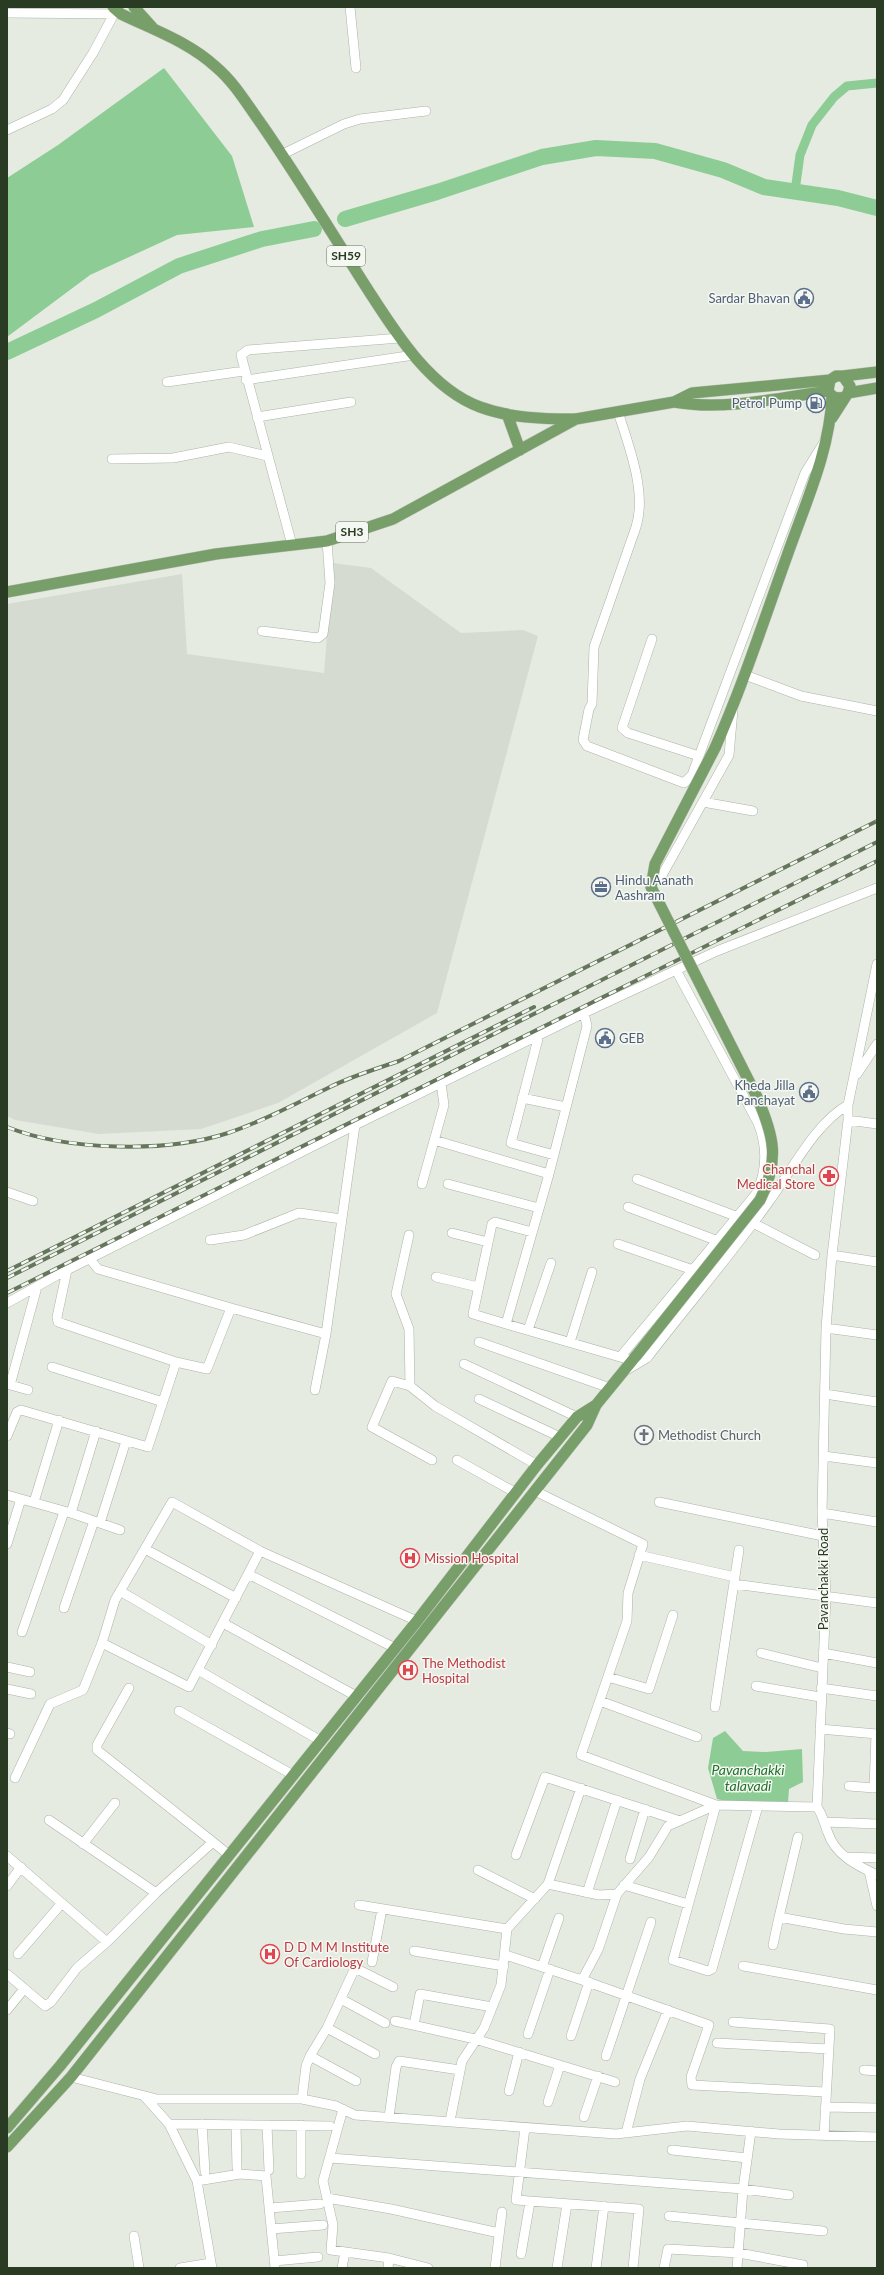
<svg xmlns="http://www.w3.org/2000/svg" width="884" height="2275" viewBox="0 0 884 2275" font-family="Lato,sans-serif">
<rect width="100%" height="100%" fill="#e6ebe2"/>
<path fill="#d5dbd0" d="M333,563L371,568L461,633L523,630L538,636L437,1013L278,1103L201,1129L99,1134L15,1120L7,1116V604L182,574L187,654L324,673Z"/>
<path fill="#8dcd95" d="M164,68L232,156L254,227L177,235L90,275L7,337V178L58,145Z
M725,1731L743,1751L766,1752L802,1749L803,1782L789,1789L788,1802L734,1803L717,1799L708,1768L713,1738Z"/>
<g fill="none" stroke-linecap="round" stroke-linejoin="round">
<path stroke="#8dcd95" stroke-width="9" d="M795,191L800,155L812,125L834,97L847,86L877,83"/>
<path stroke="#8dcd95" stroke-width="16" d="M345,219L437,192L542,157L596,148L655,151L723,170L764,187L838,198L877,208
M7,352L96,310L179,266L262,239L314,229"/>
<defs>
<path id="minor" d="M350,7L356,68
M7,13L120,14
M7,130L52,109L63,100L93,53L114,14
M283,154L344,124L360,119L426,111
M246,380L414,355
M167,382L244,371
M618,412C629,446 647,493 636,527L594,647L592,704L589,709L583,740L587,746L684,783L692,775L699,756L805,473L824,442
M257,417L351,402
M112,459L173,458L229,447L267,456
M292,545L241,355L248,350L400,338
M262,631L318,638L323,634L330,583L327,541
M652,639L622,728L628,733L699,756
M745,675L801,696L877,711
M703,802L753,811
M661,877L729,755L733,710
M877,964L848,1105V1120L832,1255L877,1262
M584,1013L587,1026L549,1174L506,1324L627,1359
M539,1035L511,1143L554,1155
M857,1074L877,1044
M522,1098L566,1107
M848,1120L877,1124
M434,1140L549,1174
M637,1179L738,1217
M422,1184L444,1105L441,1083
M448,1184L539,1208
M7,1192L33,1201
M628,1207L718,1241
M753,1223L815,1255
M452,1233L488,1242
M409,1235L396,1294L409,1329L410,1386
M210,1240L244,1235L299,1213L342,1219
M618,1244L693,1270
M832,1255L826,1328L822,1513L826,1596L817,1807C823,1815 824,1824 828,1833C835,1855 858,1866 877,1875
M90,1259L98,1269L231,1308
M67,1270L57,1317L58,1322L176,1362
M436,1277L478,1287
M7,1303L63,1272L355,1125L584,1013L717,951L877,888
M506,1324L473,1314L492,1224L495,1222L532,1232
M826,1328L877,1335
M528,1330L551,1263
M479,1342L610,1388
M570,1342L592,1272
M621,1356L756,1194C767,1171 767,1146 758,1123L676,970
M464,1364L577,1417
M52,1367L163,1402
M625,1371L647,1358C687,1306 730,1256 768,1203C791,1172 815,1123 848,1105
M7,1384L28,1390
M10,1385L37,1287
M315,1390L326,1334
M825,1394L877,1402
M479,1399L560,1437
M7,1436L17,1412L21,1410L148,1447L176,1362L207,1369L231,1308L326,1334L355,1125
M824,1456L877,1463
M432,1460L372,1427L392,1381L410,1386L435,1406L537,1465
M457,1460L516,1493
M535,1491L643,1544L628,1593L627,1621L581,1755L716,1805L673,1960L708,1971L712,1969L758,1806
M7,1495L71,1513L120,1530
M34,1502L59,1420
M659,1502L823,1536
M71,1513L96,1431
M822,1513L877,1522
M100,1523L126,1441
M7,1544L21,1499
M145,1549L236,1598
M639,1555L735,1577
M248,1574L395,1648
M734,1584L877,1603
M120,1591L212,1645
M64,1608L94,1521
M223,1623L356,1696
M22,1632L64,1512
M102,1643L189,1687L260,1551
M761,1653L822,1668
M823,1653L877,1663
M7,1667L30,1672
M198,1670L321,1741
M608,1677L649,1689L673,1615
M756,1686L820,1697
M129,1688L97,1745V1750L213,1842
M821,1688L877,1696
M7,1689L31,1694
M600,1701L697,1737
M715,1707L739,1550
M179,1711L293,1775
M820,1729L877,1734
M7,1733L10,1734
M15,1778L50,1704L83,1690L102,1643L115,1600L172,1502L260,1551L417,1621
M849,1786L874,1788L876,1734
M49,1820L156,1893
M825,1822L877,1824
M798,1837L779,1917L844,1929L877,1932
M83,1844L115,1803
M516,1855L545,1777L680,1821
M7,1856L107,1942
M846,1857L877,1858
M630,1859L645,1809
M478,1870L535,1899
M869,1871L877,1906
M548,1884L581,1788
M624,1885L688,1904
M7,1886L21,1867
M587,1893L617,1800
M359,1905L507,1929
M773,1945L779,1917
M414,1951L504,1966
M18,1954L62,1903
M506,1955L582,1980L598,1950L617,1894
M372,1962L382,1909
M743,1966L877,1990
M542,1967L559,1918
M7,1974L45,2006L51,2002L77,1968L107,1942L156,1893L213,1842L229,1855
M582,1980L709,2025L691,2077L692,2085L825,2092
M341,1999L385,2023
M7,2010L24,1989
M395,2021L475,2039L615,2082
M733,2022L830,2029L824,2136
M414,2025L420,1994L492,2007
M327,2028L375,2054
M528,2034L550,1969
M571,2036L589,1982
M717,2043L829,2049
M310,2056L356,2081
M606,2056L651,1922
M864,2070L877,2071
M71,2077L157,2099H302L336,2106L355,2115L616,2134L687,2126L779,2134L877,2137
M509,2091L519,2052
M144,2096L169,2124L197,2181L212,2268
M302,2099L306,2066L310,2056L327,2028L355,1968L393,1987
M548,2102L560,2065
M825,2107L877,2108
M343,2109L323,2181L333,2225L331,2250L389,2258L388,2268
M389,2117L396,2067L399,2061L460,2070
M584,2117L598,2076
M450,2121L462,2061L484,2028L501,1985L507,1929L548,1884L599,1895L617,1894L649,1857L668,1826L716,1805L817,1807
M169,2124L330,2126
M202,2124L205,2172
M236,2125L237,2168
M267,2125L269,2170
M525,2128L516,2200L639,2209L633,2268
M626,2133L640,2079L668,2010
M672,2150L747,2158
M330,2158L743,2189L789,2195
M301,2174V2125
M197,2181L240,2174L266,2176L275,2268
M327,2198L391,2209L499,2233
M270,2208L320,2204
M669,2216L823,2231
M271,2229L323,2225
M134,2236L139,2268
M521,2254L530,2202
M389,2258L428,2268
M274,2261L318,2257
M180,2268L211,2263
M342,2268L345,2252
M495,2268L502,2212
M557,2268L567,2204
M596,2268L604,2206
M664,2268L668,2249L739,2253L803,2265V2268
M737,2268L743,2189L751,2131"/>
<path id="major" d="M113,7L121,14C154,30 189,42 216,67C235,83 248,106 262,125C300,180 334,237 370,293C397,335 431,389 480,407C510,418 543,419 575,419
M134,7L152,27
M843,376L877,372
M848,393L877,388
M674,402C725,411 778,398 828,391
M507,414L520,450
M832,418L848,393L850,386L843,376H836L830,380L828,391C832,397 836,399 844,397
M7,592L216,554L327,541L393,519L576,419L674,402L692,393L830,380
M715,748C743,685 764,620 787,556C805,504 830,451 832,396
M7,2128L60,2066L417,1621L537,1465L577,1417L596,1405
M7,2147L71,2077L587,1425L596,1405L636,1356"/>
</defs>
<use href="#minor" stroke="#aab3a5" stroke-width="10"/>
<use href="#major" stroke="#c3c8c1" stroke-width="12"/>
<use href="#minor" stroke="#fff" stroke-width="9"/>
<use href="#major" stroke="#789e69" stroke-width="11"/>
<defs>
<path id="rail" d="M7,1127C67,1151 167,1153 228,1133C264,1121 297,1103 330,1087C352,1076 376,1069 399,1061L877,821
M7,1271L534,1007
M7,1278L877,842
M7,1293L877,861"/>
</defs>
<use href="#rail" stroke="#65765d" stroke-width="4"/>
<use href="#rail" stroke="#f5f8f2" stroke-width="2.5" stroke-dasharray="8" stroke-linecap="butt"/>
<defs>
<path id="major-bridge" d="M636,1356L760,1200C780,1160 774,1136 757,1097L651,887L655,864L715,748"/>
</defs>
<use href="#major-bridge" stroke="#c3c8c1" stroke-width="12" stroke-linecap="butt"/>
<use href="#major-bridge" stroke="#789e69" stroke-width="11"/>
</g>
<defs>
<symbol id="civic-ring" viewBox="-11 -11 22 22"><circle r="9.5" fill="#f5f8f2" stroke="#5c6f8a" stroke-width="1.5"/><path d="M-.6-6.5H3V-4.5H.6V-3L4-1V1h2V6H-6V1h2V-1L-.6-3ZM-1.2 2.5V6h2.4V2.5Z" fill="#5c6f8a"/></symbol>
<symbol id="fuel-ring" viewBox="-11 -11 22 22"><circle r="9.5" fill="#f5f8f2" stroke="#5c6f8a" stroke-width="1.5"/><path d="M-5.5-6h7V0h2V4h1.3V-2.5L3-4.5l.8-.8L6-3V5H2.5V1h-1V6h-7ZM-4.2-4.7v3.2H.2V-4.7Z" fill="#5c6f8a"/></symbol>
<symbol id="office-ring" viewBox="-11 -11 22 22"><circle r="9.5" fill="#f5f8f2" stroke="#5c6f8a" stroke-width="1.5"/><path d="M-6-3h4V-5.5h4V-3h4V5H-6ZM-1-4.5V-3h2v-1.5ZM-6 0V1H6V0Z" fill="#5c6f8a"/></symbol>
<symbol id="pharmacy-ring" viewBox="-11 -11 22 22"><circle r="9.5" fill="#f5f8f2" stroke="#e0444e" stroke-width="1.5"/><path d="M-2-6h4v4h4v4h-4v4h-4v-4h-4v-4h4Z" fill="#e0444e"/></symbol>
<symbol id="church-ring" viewBox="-11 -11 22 22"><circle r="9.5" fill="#f5f8f2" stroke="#6b7280" stroke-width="1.5"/><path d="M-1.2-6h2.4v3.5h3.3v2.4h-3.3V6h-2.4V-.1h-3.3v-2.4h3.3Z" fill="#6b7280"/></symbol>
<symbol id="hospital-ring" viewBox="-11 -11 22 22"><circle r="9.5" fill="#f5f8f2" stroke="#e0444e" stroke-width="1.5"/><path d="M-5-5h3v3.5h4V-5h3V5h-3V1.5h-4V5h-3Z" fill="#e0444e"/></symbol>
</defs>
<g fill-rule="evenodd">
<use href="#civic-ring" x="793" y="287" width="22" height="22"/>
<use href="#fuel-ring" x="805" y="392" width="22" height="22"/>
<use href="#office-ring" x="590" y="876" width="22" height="22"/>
<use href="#civic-ring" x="594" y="1027" width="22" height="22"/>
<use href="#civic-ring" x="798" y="1081" width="22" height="22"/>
<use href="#pharmacy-ring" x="818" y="1165" width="22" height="22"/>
<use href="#church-ring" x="633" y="1424" width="22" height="22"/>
<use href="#hospital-ring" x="399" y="1547" width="22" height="22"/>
<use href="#hospital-ring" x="397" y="1659" width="22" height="22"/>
<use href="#hospital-ring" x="259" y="1943" width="22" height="22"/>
</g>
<g text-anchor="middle" stroke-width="3" stroke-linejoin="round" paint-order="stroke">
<g fill="#f5f8f2" stroke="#677461" stroke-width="1">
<rect x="327" y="246" width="38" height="20" rx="3"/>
<rect x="336" y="522" width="32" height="20" rx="3"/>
</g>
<g font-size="12" font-weight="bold" fill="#2a3b23">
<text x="346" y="260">SH59</text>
<text x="352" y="536">SH3</text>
</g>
<g font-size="13" fill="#4e5e75" stroke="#f5f8f2" text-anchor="end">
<text x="790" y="303">Sardar Bhavan</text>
<text x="802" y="408">Petrol Pump</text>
<text x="615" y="885" text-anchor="start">Hindu Aanath<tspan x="615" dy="15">Aashram</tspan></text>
<text x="619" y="1043" text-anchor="start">GEB</text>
<text x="795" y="1090">Kheda Jilla<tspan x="795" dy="15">Panchayat</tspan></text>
</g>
<g font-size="13" fill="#be3a42" stroke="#f5f8f2" text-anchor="start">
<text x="815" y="1174" text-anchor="end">Chanchal<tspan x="815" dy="15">Medical Store</tspan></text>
<text x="424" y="1563">Mission Hospital</text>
<text x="422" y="1668">The Methodist<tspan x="422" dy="15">Hospital</tspan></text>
<text x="284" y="1952">D D M M Institute<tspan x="284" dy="15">Of Cardiology</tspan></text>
</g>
<g font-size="13" fill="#5b616d" stroke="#f5f8f2" text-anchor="start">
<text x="658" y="1440">Methodist Church</text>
</g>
<g font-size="13" fill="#2a3b23" stroke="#f5f8f2">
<text transform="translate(823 1579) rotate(-90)" y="5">Pavanchakki Road</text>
</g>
<g font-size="14" font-style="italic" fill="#21732c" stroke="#f5f8f2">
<text x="748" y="1775">Pavanchakki<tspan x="748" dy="16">talavadi</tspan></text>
</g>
</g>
<rect width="884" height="2275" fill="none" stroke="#2a3b23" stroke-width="16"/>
</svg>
